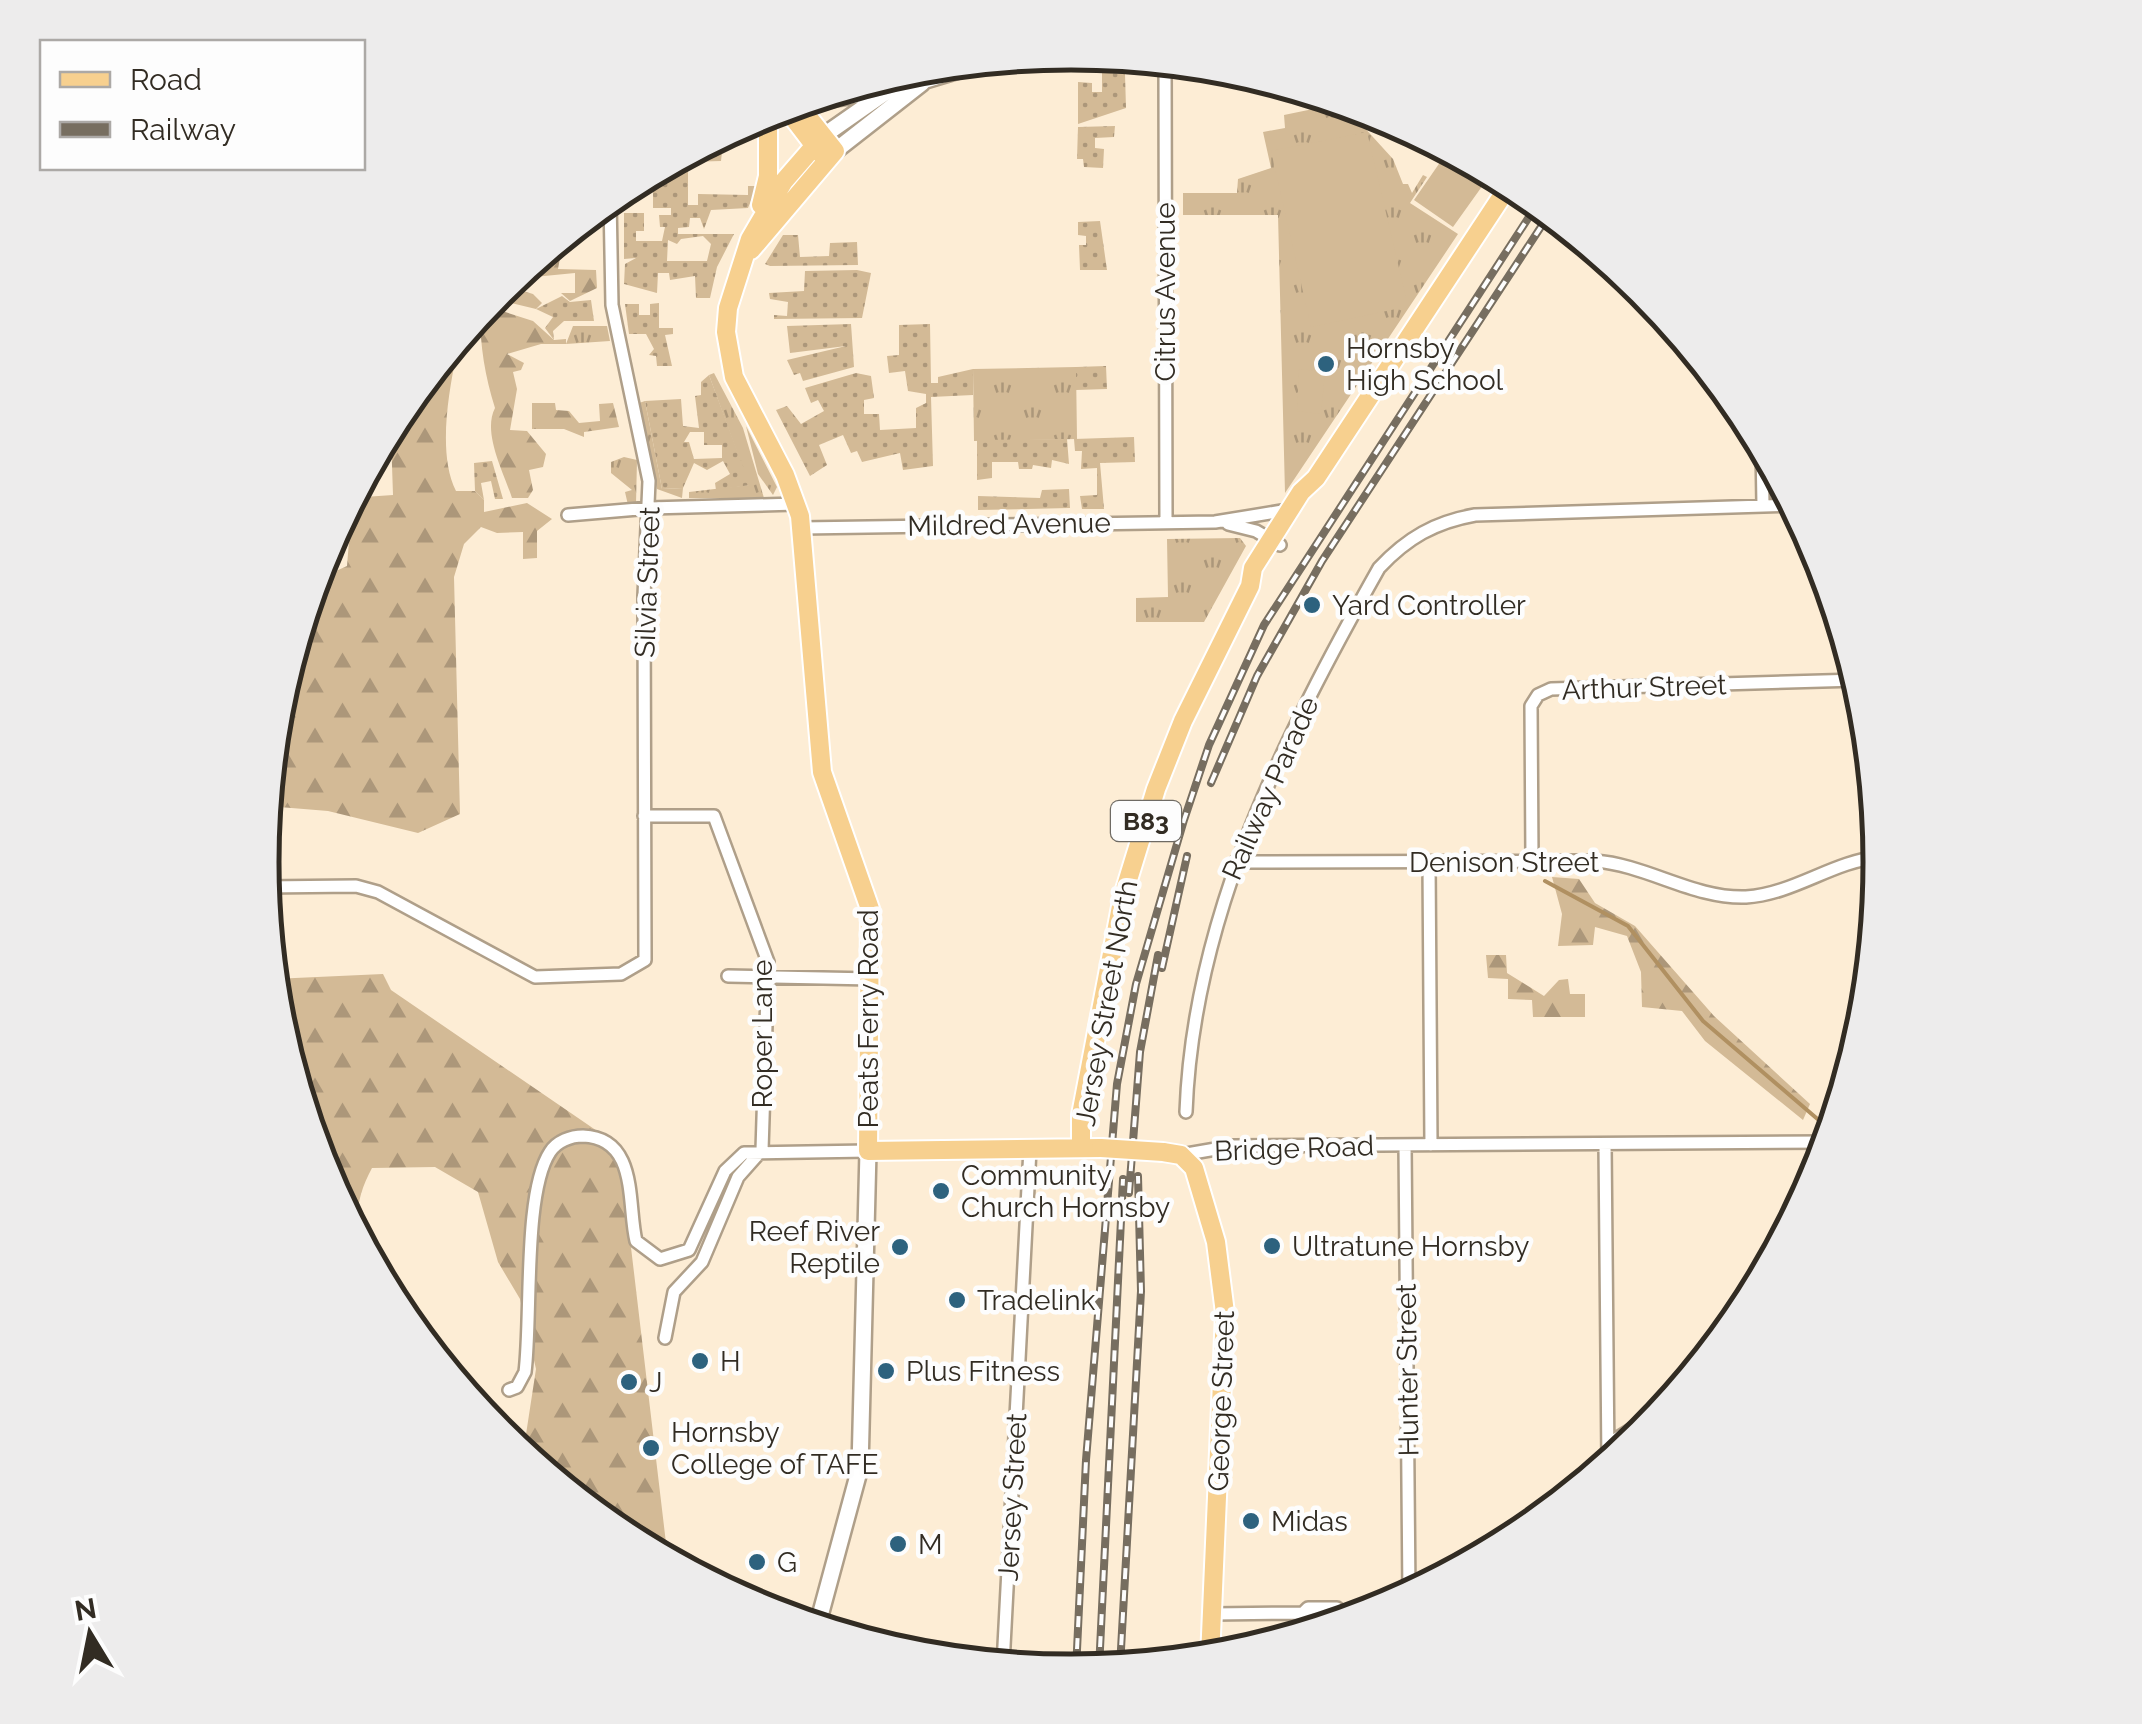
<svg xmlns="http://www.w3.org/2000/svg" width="2142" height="1724" viewBox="0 0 2142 1724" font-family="Raleway,sans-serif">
<defs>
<pattern id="grass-tufts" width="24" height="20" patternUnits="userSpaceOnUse" patternTransform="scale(2.5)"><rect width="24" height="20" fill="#d3ba96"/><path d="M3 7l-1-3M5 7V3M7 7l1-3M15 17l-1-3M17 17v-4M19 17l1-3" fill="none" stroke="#ac977a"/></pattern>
<pattern id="forest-firs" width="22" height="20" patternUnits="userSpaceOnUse" patternTransform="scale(2.5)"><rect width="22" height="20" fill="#d3ba96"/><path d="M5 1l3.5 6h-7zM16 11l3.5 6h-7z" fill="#ac977a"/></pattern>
<pattern id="garden-dots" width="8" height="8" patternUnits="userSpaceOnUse" patternTransform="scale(2.5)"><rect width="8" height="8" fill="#d3ba96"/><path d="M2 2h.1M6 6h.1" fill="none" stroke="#ac977a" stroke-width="1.8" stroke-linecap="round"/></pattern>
</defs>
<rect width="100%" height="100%" fill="#fdedd5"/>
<path fill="url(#grass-tufts)" d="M1342,103L1393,159L1403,184H1408L1412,193L1423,175L1427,177L1410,203L1458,234L1285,493L1278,215H1183V193H1237L1238,179L1271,168L1263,132L1285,128L1284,115Z
M573,326H607L610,341L566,344Z
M1076,367L1077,439L974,441L973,369Z
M714,373L743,428L764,498H689V492L749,485L709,375Z
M645,401L662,489L683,488L682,498L657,489L639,403Z
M746,426L777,487L773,495L758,474Z
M624,457L637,460L636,504L628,505L625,492L632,490L611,473V462Z
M1240,538L1246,546L1204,622H1136V598L1168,597L1167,539Z"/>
<path fill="url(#forest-firs)" d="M558,241L562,247L558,269L596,270L597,288L570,301L561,293H575V273L534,277L527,266Z
M509,281L510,287L533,294L542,303L536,309L503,301L499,310L533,321L554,340L566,339V344H541L507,354L524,363L521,370L513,372L517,389L510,430L527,431L546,454L543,467L529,470L533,490L528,498H512C504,473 482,433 495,408C485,377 480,345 480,313Z
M449,350L456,357C448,395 438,456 456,491H475L484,500V512L527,503L552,519L537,531V558L523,559V532L497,533L481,527L464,544L454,577L460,814L418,833L328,811L267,806L277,704L314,581L347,566L350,529L364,508V497L393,495L391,436H385L398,412Z
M532,403H555L556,410L569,411L579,423L600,421L599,404L613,403L619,427L584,432V437L564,429H532Z
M1552,877L1579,879L1595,903L1635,926L1714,1016L1810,1104L1803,1120L1705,1041L1682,1011L1642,1007L1641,972L1627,936L1595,927L1593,945L1558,946L1562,914Z
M1486,955H1506L1507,973L1544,996L1559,980L1568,979L1570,994H1585V1017H1533L1532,1000L1508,999V979L1488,978Z
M383,974L391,990L619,1146L668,1560L621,1535L523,1454L536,1369L520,1299L498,1262L478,1192L435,1167L372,1168C359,1192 354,1214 360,1241C317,1161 282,1070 273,979Z"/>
<path fill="url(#garden-dots)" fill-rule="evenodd" d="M1102,56H1110V73L1125,74L1126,108L1078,124V82L1092,83V92H1102Z
M1115,126L1114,137L1095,138V148L1104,149L1103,168L1084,167L1083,159H1077L1078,127Z
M707,143L713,147L723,143L721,161L688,162V205H698V194L748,195V186H757L748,208L711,210L704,229L700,218H690L689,227L678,228V234H734L717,267L710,298H696L695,276L670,280L669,273H658L657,293L624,284L625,264L636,258L624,259V213H644V231H636V241H662L665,227H660L659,215H671V208H653V184L664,183V176H646ZM703,236L711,244L707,261H667L668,240L677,244L681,239Z
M1100,221L1107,270H1080L1079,245H1086V236L1078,235V222Z
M783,235H798L800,257L829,256L830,243L857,242L858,265L770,266L765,264Z
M857,270L871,273L862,318L774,319V315L787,316L788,302L770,299L769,293L804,291L805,271Z
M562,296L570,302L591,300L594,321H564L553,331L554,340L545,328L553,317L536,309Z
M659,303V328H673V334L665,335L672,366H657L656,356L649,355L654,349L646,334H629L625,304H639V315H650V304Z
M851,324L854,367L803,381L800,373L794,375L787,360L846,346L790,353L787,326Z
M930,324L931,383H938V377L973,369V395L931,397L933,466L903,470L900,453L862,462L857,451L851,453L843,435L819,445L827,465L810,476L776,410L787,406L801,424L824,411L818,400L811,403L805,388L856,373L871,376L874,398L864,400V414H879L880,430L916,428V408L926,403V394L908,391L905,371L889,373L887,356L899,355V325Z
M1106,366L1107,389L1076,390V367Z
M709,375L750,485L716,490L715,483L730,474L723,461L707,470L694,463L683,488L662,489L645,401L681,399L683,426L699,428L695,396L701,395V382ZM690,432H704V445H722V458L694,459L689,442H684Z
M1134,437L1135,462L1100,463L1104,509H1082L1080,496L1097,495V468L1081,469L1082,451H1075L1074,439Z
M1067,439L1069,464L1052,460L1051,468L1033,465L1032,469H1019L1018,462H992V478L977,480V440Z
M492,461L503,499H495L491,481L481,483L484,500L475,491L474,463Z
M1069,489L1070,508L978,510V496L1040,498L1042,490Z"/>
<path fill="#d3ba96" d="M1367,132L1406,298L1396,309L1311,327L1271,151Z
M1443,158L1483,185L1453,227L1414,200Z
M1299,369L1325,372L1321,414L1297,411Z"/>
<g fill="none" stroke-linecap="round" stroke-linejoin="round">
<path stroke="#b09061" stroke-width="4" d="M1545,881L1628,926L1703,1021L1821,1122"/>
<defs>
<path id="minor" d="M1165,62L1166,522
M1762,445L1763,506
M353,495L354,508
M568,515L650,508L796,504
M1228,524L1256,531L1280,545
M802,528L1215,522L1288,510
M644,816H714L768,962L762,1150
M1532,859L1531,706L1538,695L1551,689L1858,680
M1235,862L1595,861C1647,865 1694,899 1746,897C1794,894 1833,861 1880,857
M1429,862L1431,1145
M264,887L356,886L378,892L535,977L621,974L645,960L644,596L649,481L612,305L610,199
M728,976L872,979
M1186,1112C1193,916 1285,735 1379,568C1407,538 1435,522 1475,515L1794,505
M1605,1144L1608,1463
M1405,1145L1409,1595
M1181,1155L1233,1146L1828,1142
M665,1338L674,1292L702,1262L738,1177L762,1150
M509,1390L517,1387L525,1372C532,1318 523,1193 550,1152C557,1141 571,1136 583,1136C639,1138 627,1205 636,1241L660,1259L689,1250L725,1171L744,1153L868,1151
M1608,1444L1664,1409
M1303,1613L1308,1618L1372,1612
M1213,1614L1303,1613L1308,1608H1337L1342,1613
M1003,1665L1030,1149"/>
<path id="secondary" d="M819,96L831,99L879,91
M823,136L886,92L989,61
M835,151L922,83
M817,1627L860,1468L868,1151"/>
<path id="primary" d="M785,107L821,154
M823,136L784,181L750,239L728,308L726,332L734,377L785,475L800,516L822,772L870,909L868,1151L1101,1148
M761,205L768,176V112
M751,250L835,151L797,103
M1081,1146V1115L1123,896L1156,789L1183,721L1250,586L1253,568L1301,492L1316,478L1510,184
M1163,1152L1181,1155L1194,1168L1216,1242L1225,1313L1210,1658"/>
</defs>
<use href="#minor" stroke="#af9f89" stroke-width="16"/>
<use href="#secondary" stroke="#af9f89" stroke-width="20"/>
<use href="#primary" stroke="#fff" stroke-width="22"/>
<use href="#minor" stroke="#fff" stroke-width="11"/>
<use href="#secondary" stroke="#fff" stroke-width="15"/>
<use href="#primary" stroke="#f7d08f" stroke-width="18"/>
<defs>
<path id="rail" d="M1211,783L1257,676L1322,561L1550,213
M1162,968L1187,856
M1129,1193L1140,1052L1158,955
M1120,1667L1141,1291L1138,1176
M1099,1669L1123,1179
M1076,1671L1086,1460L1117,1084L1136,984L1184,820L1209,745L1264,625L1538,203"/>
</defs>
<use href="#rail" stroke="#776e60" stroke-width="8"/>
<use href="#rail" stroke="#fdfdfd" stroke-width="4" stroke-dasharray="11" stroke-linecap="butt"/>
<defs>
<path id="primary-bridge" d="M1101,1148L1163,1152"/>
</defs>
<use href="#primary-bridge" stroke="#fff" stroke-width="22" stroke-linecap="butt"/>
<use href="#primary-bridge" stroke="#f7d08f" stroke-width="18"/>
</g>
<g fill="#2d627e" stroke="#fdfdfd" stroke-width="4">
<circle cx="1326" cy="364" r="10"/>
<circle cx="1312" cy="605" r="10"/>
<circle cx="941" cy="1191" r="10"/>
<circle cx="1272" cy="1246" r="10"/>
<circle cx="900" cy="1247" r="10"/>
<circle cx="957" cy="1300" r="10"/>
<circle cx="700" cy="1361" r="10"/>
<circle cx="886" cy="1371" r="10"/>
<circle cx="629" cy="1382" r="10"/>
<circle cx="651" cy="1448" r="10"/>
<circle cx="1251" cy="1521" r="10"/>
<circle cx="898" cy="1544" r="10"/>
<circle cx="757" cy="1562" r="10"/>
</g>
<g text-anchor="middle" stroke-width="9" stroke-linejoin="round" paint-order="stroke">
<rect fill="#fdfdfd" stroke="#6f6b64" stroke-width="2.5" x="1111" y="801" width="70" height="40" rx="8"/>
<g font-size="25" font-weight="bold" fill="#322c23">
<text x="1146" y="830">B83</text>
</g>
<g font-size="28" fill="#322c23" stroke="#fdfdfd">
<text transform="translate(1165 292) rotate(-90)" y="10">Citrus Avenue</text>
<text transform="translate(1009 524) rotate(-1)" y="10">Mildred Avenue</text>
<text transform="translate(647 582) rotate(-88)" y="10">Silvia Street</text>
<text transform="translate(1644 687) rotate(-2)" y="10">Arthur Street</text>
<text transform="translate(1270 788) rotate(-66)" y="10">Railway Parade</text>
<text x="1504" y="872">Denison Street</text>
<text transform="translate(1106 1003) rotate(-80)" y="10">Jersey Street North</text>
<text transform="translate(868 1019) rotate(-90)" y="10">Peats Ferry Road</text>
<text transform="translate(762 1034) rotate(-90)" y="10">Roper Lane</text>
<text transform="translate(1294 1148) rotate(-2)" y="10">Bridge Road</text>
<text transform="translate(1407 1370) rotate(-91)" y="10">Hunter Street</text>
<text transform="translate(1221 1401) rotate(-88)" y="10">George Street</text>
<text transform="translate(1012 1497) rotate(-87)" y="10">Jersey Street</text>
</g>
<g font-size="28" fill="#322c23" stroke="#fdfdfd" text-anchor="start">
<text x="1346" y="358">Hornsby<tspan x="1346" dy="32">High School</tspan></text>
<text x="1332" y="615">Yard Controller</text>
<text x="961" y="1185">Community<tspan x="961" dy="32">Church Hornsby</tspan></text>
<text x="880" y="1241" text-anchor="end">Reef River<tspan x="880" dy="32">Reptile</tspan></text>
<text x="1292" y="1256">Ultratune Hornsby</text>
<text x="977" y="1310">Tradelink</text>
<text x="720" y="1371">H</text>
<text x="906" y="1381">Plus Fitness</text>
<text x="649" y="1392">J</text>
<text x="671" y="1442">Hornsby<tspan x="671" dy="32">College of TAFE</tspan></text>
<text x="1271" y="1531">Midas</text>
<text x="918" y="1554">M</text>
<text x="777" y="1572">G</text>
</g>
</g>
<path d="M0 0H2142V1724H0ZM279 862a792 792 0 1 1 1584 0a792 792 0 1 1-1584 0Z" fill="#edecec" fill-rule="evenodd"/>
<path fill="none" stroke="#322c23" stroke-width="5" d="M279 862a792 792 0 1 1 1584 0a792 792 0 1 1-1584 0Z"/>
<rect x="40" y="40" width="325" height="130" fill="#fdfdfd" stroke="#aca9a6" stroke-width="2.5"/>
<rect x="60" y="72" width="50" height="15" fill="#f7d08f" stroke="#aca9a6" stroke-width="2.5"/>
<text x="130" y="90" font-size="30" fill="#322c23">Road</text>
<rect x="60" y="122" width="50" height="15" fill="#776e60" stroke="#aca9a6" stroke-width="2.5"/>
<text x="130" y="140" font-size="30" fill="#322c23">Railway</text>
<g transform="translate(90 1634) rotate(350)" stroke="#fdfdfd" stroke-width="8" paint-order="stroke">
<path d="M0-8L18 38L0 25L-18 38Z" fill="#322c23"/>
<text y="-15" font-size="28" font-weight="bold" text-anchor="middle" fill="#322c23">N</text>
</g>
</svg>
